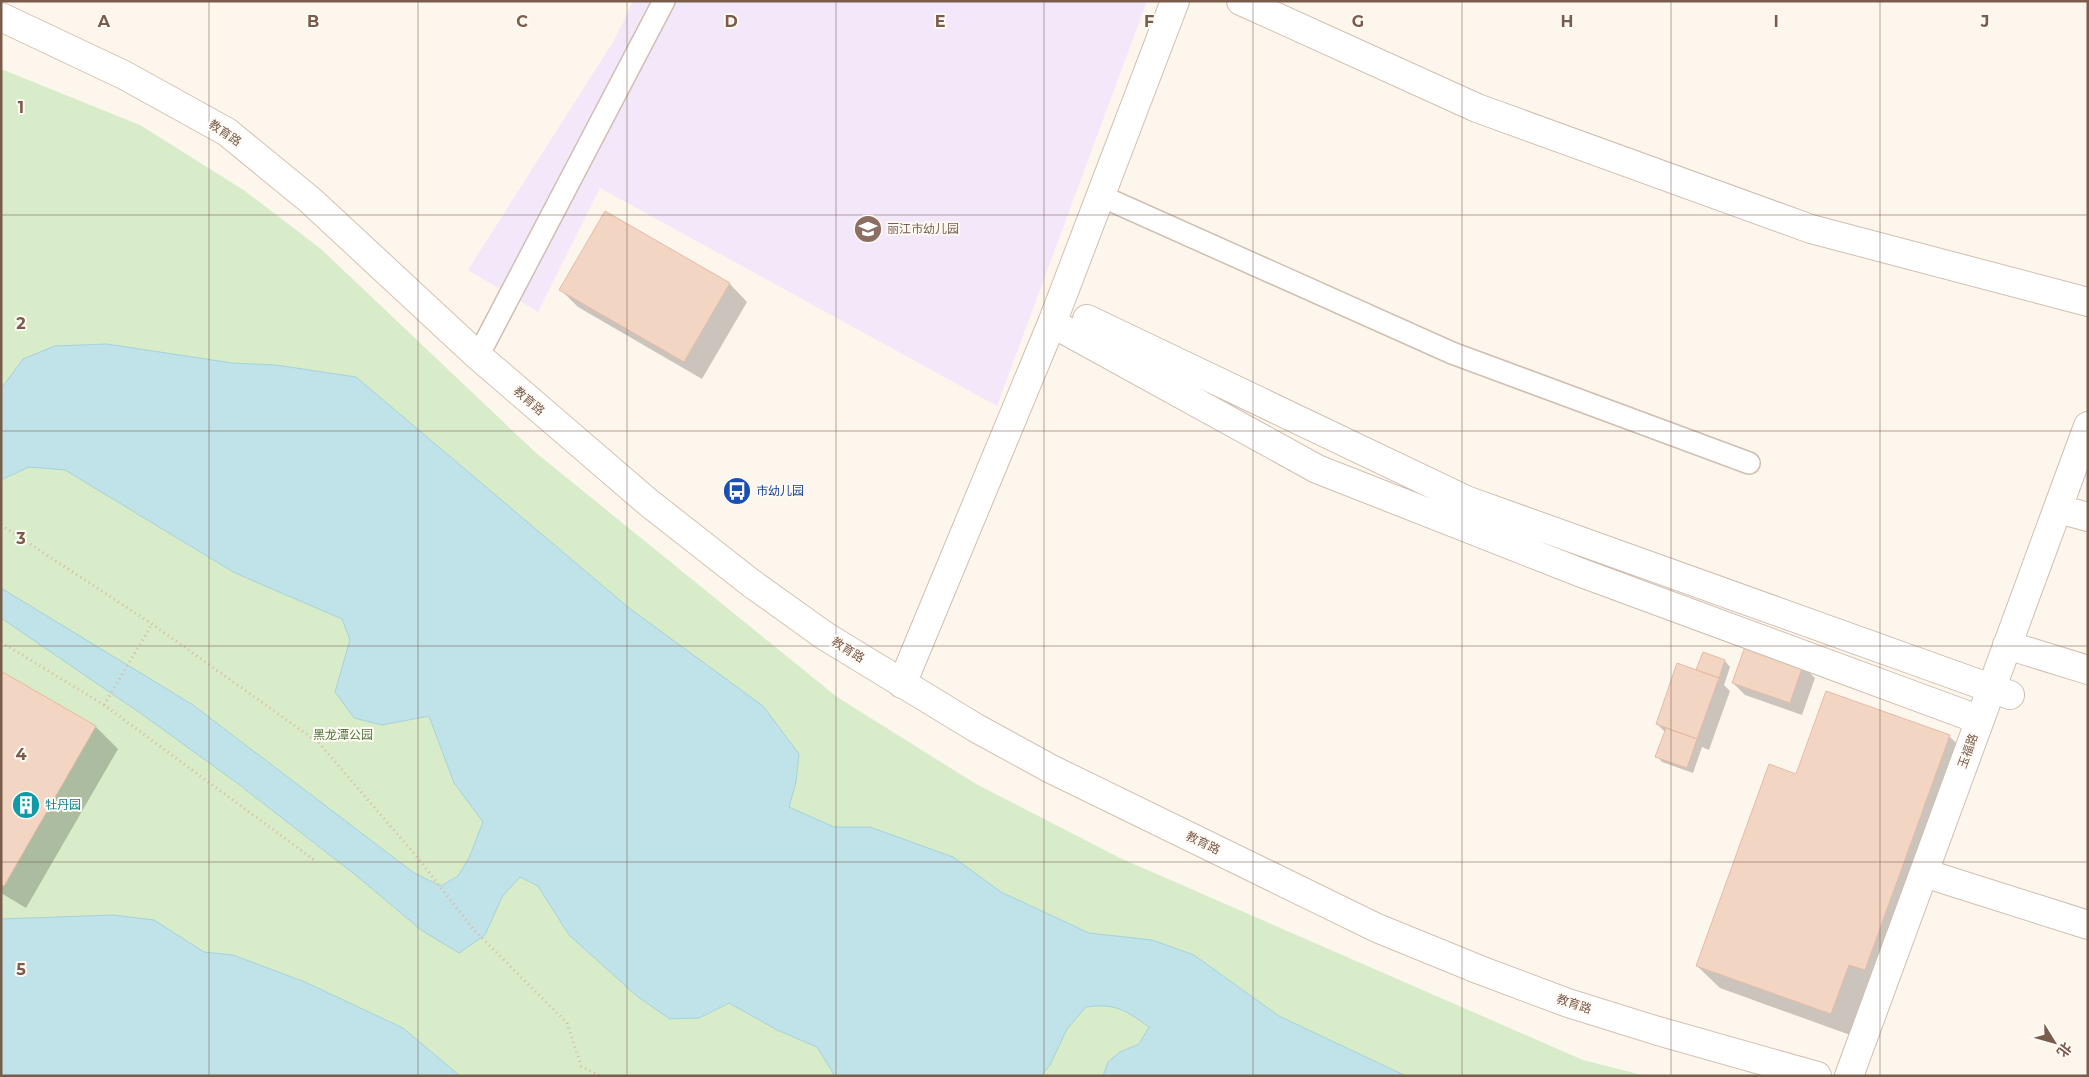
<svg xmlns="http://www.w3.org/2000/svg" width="2089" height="1077" viewBox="0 0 2089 1077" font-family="Montserrat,'Noto Sans SC',sans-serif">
<rect width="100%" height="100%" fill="#fdf6ec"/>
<path fill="#f3e8fa" d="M633,1H1147L997,406L600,188L538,312L468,270L613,42Z"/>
<path fill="#d8ecc9" d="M1,69L140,125L245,191L321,249L535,452L837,697L976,784L1120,858L1583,1060L1646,1076H1Z"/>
<path fill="#bfe3e8" stroke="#a5d3da" d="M107,344L232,363L276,365L356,377L629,608L763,706L799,754L796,782L789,807L834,827H870L953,857L1001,892L1089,933L1152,940L1194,955L1279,1016L1406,1076H1103L1108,1062L1120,1052L1139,1044L1149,1027C1125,1010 1116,1003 1086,1007L1067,1029L1050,1065L1041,1076H835L817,1047L777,1030L729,1003L699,1018L670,1019L638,997L569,935L538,886L520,877L502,897L485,935L459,953L421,930L358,877L237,783L143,715L1,618V588L193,705L414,873L441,886L458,876L469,858L483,822L454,783L429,716L382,725L354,718L335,692L350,640L342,619L235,573L65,470L29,467L3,479L1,483V389L23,359L55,346Z
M113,915L154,920L204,952L233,955L305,982L403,1028L460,1076H1V919Z"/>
<path fill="#0003" d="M606,213L730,284L747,302L702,379L578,307L561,290Z
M1725,661L1730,667L1724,685L1730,691L1709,750L1702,747L1693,773L1662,762L1657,756L1665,732L1657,724L1701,673Z
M1803,666L1815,678L1802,715L1745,695L1733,683Z
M1,672L96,727L118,749L26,908L1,893Z
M1949,736L1972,758L1853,1036L1720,988L1697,966L1797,775Z"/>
<path fill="#f3d5c3" stroke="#e6bba3" d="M605,211L730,283L684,362L559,290Z
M1746,644L1803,665L1790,703L1732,683Z
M1703,652L1725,660L1719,678L1696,670Z
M1677,663L1719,678L1697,739L1656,724Z
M1,671L96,726L4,886L1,885Z
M1826,691L1950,735L1865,970L1849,965L1831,1014L1696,966L1769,764L1796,774Z
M1666,728L1697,739L1687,768L1655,757Z"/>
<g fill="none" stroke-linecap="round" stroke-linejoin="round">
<defs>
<path id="service" d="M1101,196L1452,353L1749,463
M478,356L664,1"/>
<path id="minor" d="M1241,1L1477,108L1811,229L2088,302
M1087,319L1466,500L2010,695
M1052,323L1317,469L1579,572L1980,720
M2058,509L2088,517
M2007,645L2088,670
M902,684L1052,323L1175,1
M1924,873L2088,925
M1849,1076L2088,426"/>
<path id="secondary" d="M1,17L124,75L227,132L310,200L478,356L649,503L751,583L825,636L976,728L1051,769L1377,928L1480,970L1568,1003L1658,1031L1817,1076"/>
</defs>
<use href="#service" stroke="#d1beb0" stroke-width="24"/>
<use href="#minor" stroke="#d1beb0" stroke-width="30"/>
<use href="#secondary" stroke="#d6c0b0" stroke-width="30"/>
<path stroke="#d9b8a5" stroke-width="3" stroke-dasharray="1 4" stroke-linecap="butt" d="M1,525L152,624L319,743L417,857L473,929L567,1023L581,1066L600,1076
M1,642L104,705L317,862
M104,705L152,624"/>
<use href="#service" stroke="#fff" stroke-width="21"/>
<use href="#minor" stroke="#fff" stroke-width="28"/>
<use href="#secondary" stroke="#fff" stroke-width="28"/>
</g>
<path fill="none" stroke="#7a5c4d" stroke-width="1" stroke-opacity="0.55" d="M209,1V1076M418,1V1076M627,1V1076M836,1V1076M1044,1V1076M1253,1V1076M1462,1V1076M1671,1V1076M1880,1V1076M1,215H2088M1,431H2088M1,646H2088M1,862H2088"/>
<defs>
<symbol id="school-disc" viewBox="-11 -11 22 22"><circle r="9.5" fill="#8d6e63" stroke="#fffaf3"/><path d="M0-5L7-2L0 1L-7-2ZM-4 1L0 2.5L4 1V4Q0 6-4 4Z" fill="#fff"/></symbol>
<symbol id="bus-disc" viewBox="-11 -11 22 22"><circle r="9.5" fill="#1a4fb4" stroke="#fffaf3"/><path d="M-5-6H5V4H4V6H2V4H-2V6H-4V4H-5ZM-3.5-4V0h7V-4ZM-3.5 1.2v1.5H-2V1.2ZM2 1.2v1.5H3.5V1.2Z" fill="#fff"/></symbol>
<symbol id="building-disc" viewBox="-11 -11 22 22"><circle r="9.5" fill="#0f9aa8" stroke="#fffaf3"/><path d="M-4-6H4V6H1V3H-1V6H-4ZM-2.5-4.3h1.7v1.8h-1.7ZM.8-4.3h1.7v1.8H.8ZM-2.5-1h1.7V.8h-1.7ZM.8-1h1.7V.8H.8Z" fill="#fff"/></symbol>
</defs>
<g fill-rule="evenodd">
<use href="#school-disc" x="852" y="213" width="32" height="32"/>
<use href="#bus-disc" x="721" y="475" width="32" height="32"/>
<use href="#building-disc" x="10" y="789" width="32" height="32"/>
</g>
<g text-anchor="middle" stroke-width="4" stroke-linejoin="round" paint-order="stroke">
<g font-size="12" fill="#7a5c4d" stroke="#fffaf3">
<text transform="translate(225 133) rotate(34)" y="4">教育路</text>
<text transform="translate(529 401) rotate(41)" y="4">教育路</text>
<text transform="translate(848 650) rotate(32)" y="4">教育路</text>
<text transform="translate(1968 751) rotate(-70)" y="4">玉福路</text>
<text transform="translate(1203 843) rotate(26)" y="4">教育路</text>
<text transform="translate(1574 1004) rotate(18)" y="4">教育路</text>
</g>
<g font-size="12" fill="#785e54" stroke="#fffaf3" text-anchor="start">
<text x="887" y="233">丽江市幼儿园</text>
</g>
<g font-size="12" fill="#164399" stroke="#fffaf3" text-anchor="start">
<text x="756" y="495">市幼儿园</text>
</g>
<g font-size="12" fill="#537a41" stroke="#fffaf3">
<text x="343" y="739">黑龙潭公园</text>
</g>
<g font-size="12" fill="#0d838f" stroke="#fffaf3" text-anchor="start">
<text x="45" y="809">牡丹园</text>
</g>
</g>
<g font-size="16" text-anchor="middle" font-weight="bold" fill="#7a5c4d" stroke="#fffaf3" stroke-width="4" stroke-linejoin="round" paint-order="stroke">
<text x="104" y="27">A</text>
<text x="313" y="27">B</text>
<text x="522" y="27">C</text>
<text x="731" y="27">D</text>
<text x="940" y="27">E</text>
<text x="1149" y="27">F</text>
<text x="1358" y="27">G</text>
<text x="1567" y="27">H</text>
<text x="1776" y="27">I</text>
<text x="1985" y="27">J</text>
<text x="21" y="113">1</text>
<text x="21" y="329">2</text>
<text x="21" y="544">3</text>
<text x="21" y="760">4</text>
<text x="21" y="975">5</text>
</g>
<rect width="2089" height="1077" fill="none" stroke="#7a5c4d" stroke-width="5"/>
<g transform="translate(2054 1042) rotate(127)" stroke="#fffaf3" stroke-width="4" paint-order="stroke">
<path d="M0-4L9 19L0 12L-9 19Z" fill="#7a5c4d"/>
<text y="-8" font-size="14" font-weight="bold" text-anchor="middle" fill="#7a5c4d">北</text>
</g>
</svg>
